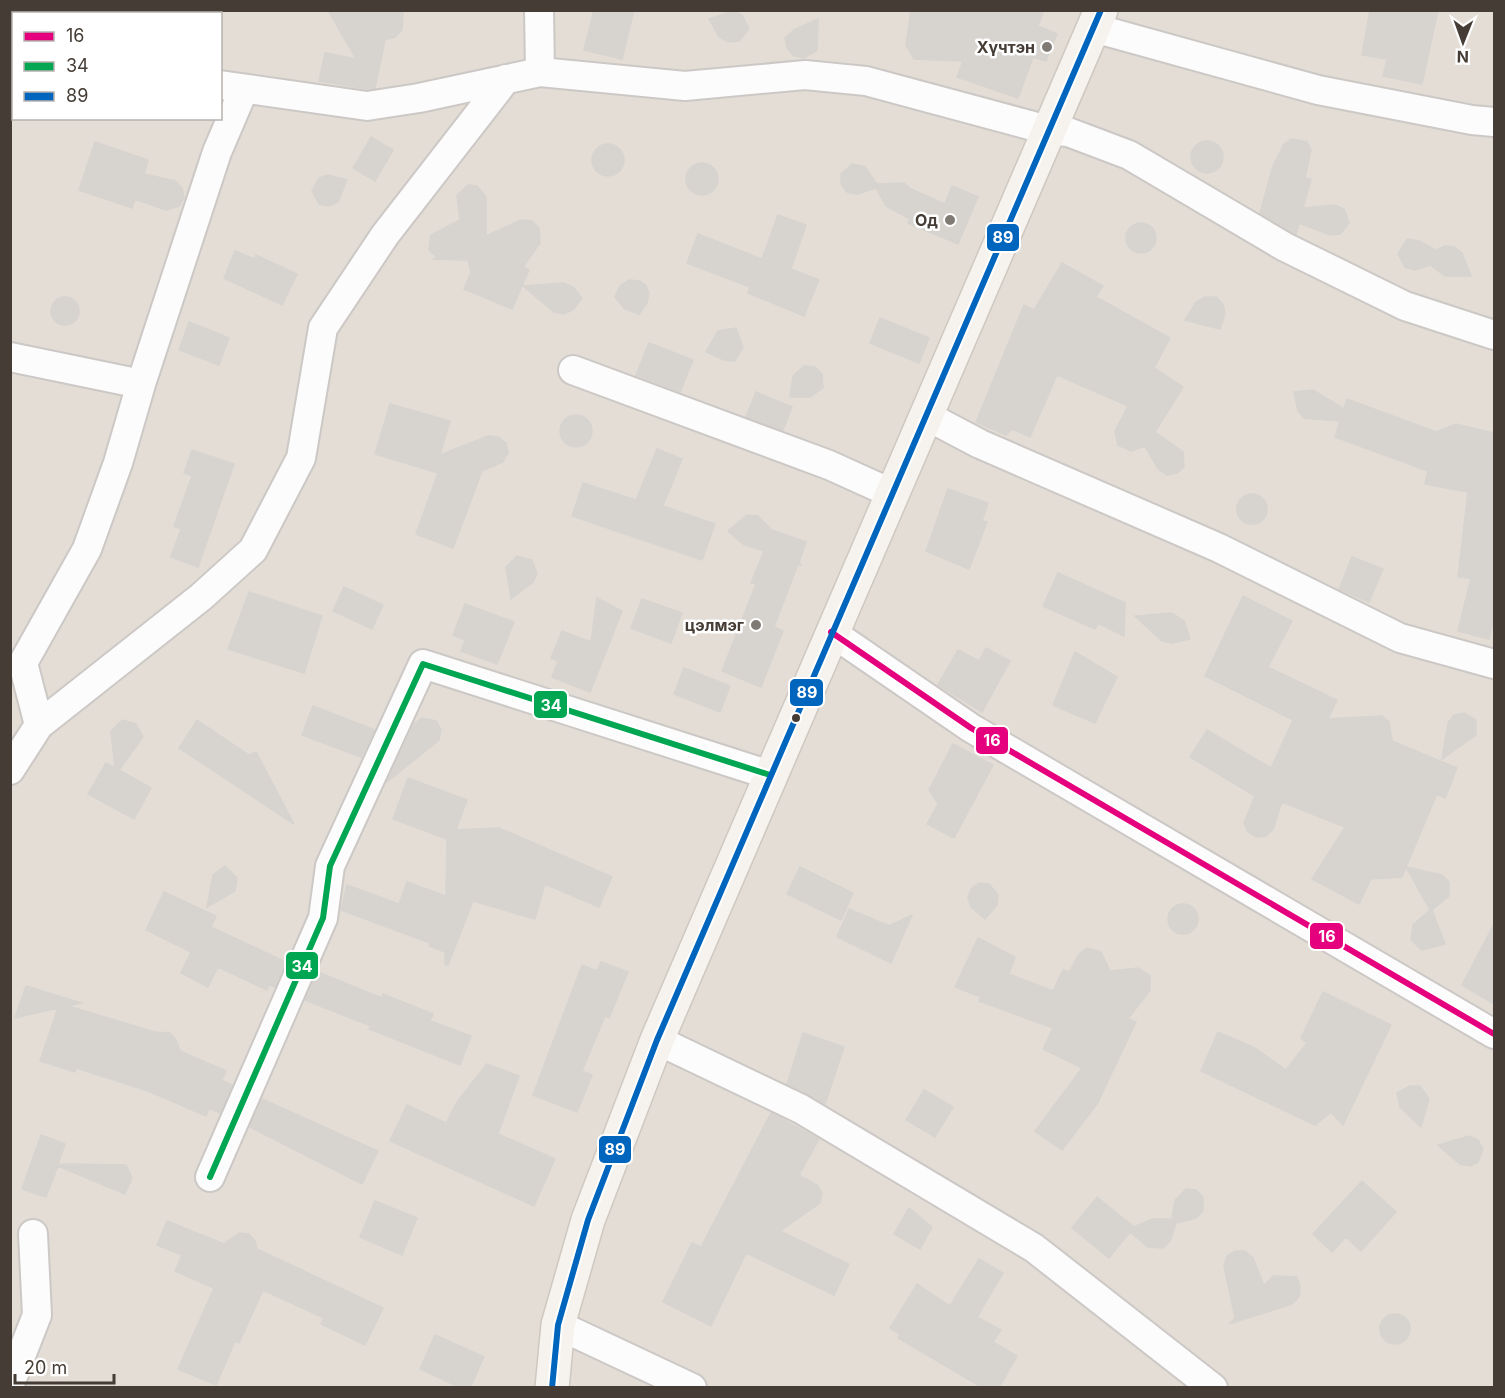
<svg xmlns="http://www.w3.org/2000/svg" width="1505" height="1398" viewBox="0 0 1505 1398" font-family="Inter,sans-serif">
<rect width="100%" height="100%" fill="#efece9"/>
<path fill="#e3ddd6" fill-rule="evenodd" d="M11,11H1494V1387H11ZM14,14H220V118H14Z"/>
<path fill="#d7d4d0" stroke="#d7d3cf" stroke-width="1.5" d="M328,10H403L402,30L395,37L385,40L375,88L367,89L319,81L325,53L356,59Z
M594,10H634L622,59L584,50Z
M911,10H1044L1038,26L1057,34L1046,61L1033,57L1018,98L957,77L963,61L914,59L906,45Z
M1370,10H1438L1422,84L1383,76L1387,59L1362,55Z
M733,11L742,15L749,29L739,41L728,42L719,37L709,19Z
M818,19L817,50L804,58L794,56L787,48L785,38L794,30Z
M371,137L393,150L375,181L353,168Z
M1292,139L1307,142L1311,150L1305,178L1311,179L1303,208L1335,205L1344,209L1349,223L1340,234L1330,235L1299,223L1296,234L1260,213L1273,166L1284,144Z
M1191 157a16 16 0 1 1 32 0a16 16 0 1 1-32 0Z
M95,142L148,160L144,174L175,181L182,188L184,198L179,206L166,210L135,199L132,208L79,190Z
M592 160a16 16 0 1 1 32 0a16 16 0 1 1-32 0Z
M686 179a16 16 0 1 1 32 0a16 16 0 1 1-32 0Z
M852,164L865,167L877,184L904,183L911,189L945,204L952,186L978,197L958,244L908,223L910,219L886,206L876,188L857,194L847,192L841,184V174Z
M328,175L347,180L338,202L329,206L319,204L312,191L319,178Z
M468,185L477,186L486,197V236L521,220L532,221L539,228L540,243L523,267L529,270L512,309L464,289L471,272L468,260L433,259L437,257L429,250L431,235L460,220L457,195Z
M778,215L806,225L791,269L819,280L804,316L748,293L750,287L687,263L698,234L762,259Z
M1126 238a15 15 0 1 1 30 0a15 15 0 1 1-30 0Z
M1407,239L1419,241L1436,250L1445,246L1454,247L1462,253L1471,276H1445L1430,265L1415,270L1405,267L1398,254Z
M235,251L255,259L256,255L297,274L282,305L224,278Z
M1062,263L1103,286L1096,297L1170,338L1154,368L1183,387L1155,432L1183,452L1184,467L1177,473L1167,475L1158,469L1145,446L1131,451L1118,445L1115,431L1128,406L1057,375L1030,437L1012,429L1006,435L976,422L1024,305L1034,310Z
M629,280L640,281L646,286L649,293L647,303L639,314L625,309L615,297L620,286Z
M563,283L573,287L582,298L573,310L564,314L554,312L523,286Z
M51 311a14 14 0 1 1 28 0a14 14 0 1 1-28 0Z
M1205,297H1216L1223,304L1225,314L1220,329L1185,320L1196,302Z
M880,318L929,338L919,363L870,343Z
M189,322L229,338L219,365L179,350Z
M736,328L743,347L735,361L724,360L706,352L718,331Z
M649,343L693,360L680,392L636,375Z
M804,366L815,367L822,374L823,388L810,397H790L793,376Z
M1313,390L1344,409L1347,399L1436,432L1456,424L1494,433V581L1492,596L1494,597V617L1489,639L1458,631L1471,578L1458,577L1468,492L1425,484L1428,471L1335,437L1340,421L1304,418L1298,411L1294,392Z
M756,392L792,407L783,430L746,417Z
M390,404L450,421L440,455L488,436L498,437L506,443L508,453L503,462L482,471L453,548L416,534L438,473L375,454Z
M560 431a16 16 0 1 1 32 0a16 16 0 1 1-32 0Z
M657,449L682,459L663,506L715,524L702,560L572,516L583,483L636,500Z
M192,450L234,464L198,567L171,557L181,529L174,526L192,476L184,473Z
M948,489L988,503L982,521L987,522L969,569L926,551Z
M1237 509a15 15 0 1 1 30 0a15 15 0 1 1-30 0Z
M747,515L758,516L772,530L806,542L799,562L801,565L798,564L774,627L783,631L761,687L722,671L756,584L751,583L764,551L743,544L728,531Z
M517,556L532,560L537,574L533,582L511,599L506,567Z
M1352,557L1383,569L1369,602L1339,589Z
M1058,573L1125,603L1124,636L1098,623L1095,629L1043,606Z
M344,587L383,605L372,629L333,611Z
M249,592L322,616L304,673L228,649Z
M1243,596L1292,621L1268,667L1337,700L1328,719L1382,716L1389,722L1392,741L1457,768L1445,798L1437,794L1406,867L1442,875L1449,882V896L1432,910L1445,944L1422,950L1411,940L1413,925L1430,910L1406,867L1402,877L1371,879L1359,904L1312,879L1345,827L1282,802L1273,829L1266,836L1256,837L1248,832L1244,823L1255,796L1190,757L1207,730L1271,768L1293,720L1205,676Z
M597,598L622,611L590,692L552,677L558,661L551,658L562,631L591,642Z
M642,599L682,613L671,643L631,628Z
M465,604L514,622L497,664L461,651L465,640L453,635Z
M1172,613L1184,621L1190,639L1172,643L1162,641L1135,616Z
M986,648L1010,661L982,712L938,685L958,650L979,661Z
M1075,652L1117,677L1095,723L1053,705Z
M684,668L730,686L720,712L674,694Z
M313,706L375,730L361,757L302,735Z
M1464,713L1476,720V735L1442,759L1448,723L1454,715Z
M422,718L436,721L441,730L439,740L387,782L414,724Z
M122,720L136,724L143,737L119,770L151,788L134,819L88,794L106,763L115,768L111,731Z
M197,720L249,755L256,752L294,824L179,748Z
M953,744L993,765L954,838L927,824L938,804L929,790Z
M408,778L467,800L456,830L499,828L612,877L599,907L545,884L535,919L473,901L448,965H445V952L429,946L430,943L341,910L347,885L399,904L407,882L446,896L447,839L393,819Z
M225,866L237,878L235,891L207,907L213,875Z
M800,867L853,893L841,920L787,894Z
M979,883L989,884L998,895L997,905L985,919L971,907L968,898L971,889Z
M164,892L216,916L211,927L286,962L275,987L269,985L267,990L218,967L208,987L181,973L191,952L146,930Z
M1168 919a15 15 0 1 1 30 0a15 15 0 1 1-30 0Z
M849,909L889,926L912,915L891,963L837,937Z
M1494,924V1004L1462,985Z
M978,938L1015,957L1009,974L1053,991L1063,970L1069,972L1079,954L1087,948L1101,952L1110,971L1138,968L1150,976V990L1128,1019L1136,1022L1097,1104L1062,1150L1035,1131L1082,1068L1043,1049L1053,1028L979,1001L981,997L955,987Z
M601,962L628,972L609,1018L605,1016L582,1071L592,1075L577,1112L533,1095L582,965L597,971Z
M318,972L382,998L383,994L433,1014L430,1021L471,1036L460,1065L369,1029L371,1026L305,1000Z
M26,986L81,1003L68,1006L155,1032L170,1033L176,1040L180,1051L226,1071L222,1080L232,1085L220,1113L209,1108L206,1116L148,1091L76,1068L75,1072L40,1061L58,1008L15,1018Z
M1323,992L1391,1025L1343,1125L1331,1112L1315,1125L1201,1071L1218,1032L1255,1048L1286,1070L1307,1043L1301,1038Z
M803,1033L844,1047L825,1104L787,1084Z
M487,1064L519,1076L498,1134L555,1159L534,1206L390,1141L407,1105L446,1123L457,1102Z
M1410,1086H1420L1429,1099L1421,1127L1400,1107L1397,1093Z
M924,1090L953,1107L935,1137L906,1120Z
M262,1099L378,1151L362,1184L250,1127Z
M771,1113L819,1139L799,1175L817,1185L822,1193L820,1203L780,1231L849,1264L834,1295L746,1253L711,1326L663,1302L692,1243L701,1247Z
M41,1135L65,1144L58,1164L126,1165L132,1178L125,1194L58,1166L46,1197L22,1189Z
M1469,1136L1478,1140L1483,1149L1478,1162L1470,1166L1460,1164L1438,1145Z
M1362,1181L1396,1212L1361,1251L1346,1237L1332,1252L1313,1234Z
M1186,1189L1196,1190L1203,1197V1211L1196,1218L1176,1223L1170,1241L1163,1248L1148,1247L1130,1232L1109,1258L1072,1228L1097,1197L1134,1227L1152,1219H1172L1175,1200Z
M375,1201L417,1218L402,1255L360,1237Z
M909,1208L932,1227L920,1249L894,1234Z
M167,1221L224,1244L239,1233L249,1234L255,1241L257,1249L383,1308L365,1345L321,1324L324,1318L263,1290L239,1343L235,1341L216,1385L178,1369L214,1288L175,1271L182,1255L157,1245Z
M1235,1251H1245L1253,1258L1264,1286L1273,1276L1297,1277L1300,1287L1299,1297L1292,1304L1229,1324L1235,1318L1224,1266L1227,1256Z
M979,1259L1003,1273L977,1317L1001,1330L993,1342L1017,1356L999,1388H983L898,1338L900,1334L890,1328L917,1284L950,1306Z
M1380 1329a15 15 0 1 1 30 0a15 15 0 1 1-30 0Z
M435,1335L484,1357L470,1388H461L420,1369Z"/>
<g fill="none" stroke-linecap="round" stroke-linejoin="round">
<defs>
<path id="minor" d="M539,10L540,72
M1094,28L1318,90L1472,120L1494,122
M10,83L14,82
M220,85L367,106L419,98L540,72L685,86L805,75L866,81L1048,130L1068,132L1129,155L1285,247L1405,306L1494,335
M10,357L141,384L217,152L244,89
M573,370L829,465L891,493
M925,415L980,444L1219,548L1400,638L1494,664
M831,632L971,728L1494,1034
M39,725L23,663L87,549L118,463L141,384
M10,770L39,725L201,597L253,550L301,458L323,328L385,235L506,79
M657,1040L801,1109L1034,1248L1213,1388
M210,1177L323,918L330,866L423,664L770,775
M558,1325L692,1388
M10,1384L37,1315L33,1234"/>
<path id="secondary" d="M552,1388L558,1325L588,1220L657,1040L1101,10"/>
</defs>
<use href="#minor" stroke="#ccc8c5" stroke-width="32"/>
<use href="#secondary" stroke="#cec8c0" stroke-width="36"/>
<use href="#minor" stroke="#fdfcfc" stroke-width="28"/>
<use href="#secondary" stroke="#f6f3ee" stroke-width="33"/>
<defs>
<path id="bus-1" d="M831,632L971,728L1494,1034"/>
<path id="bus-2" d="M210,1177L323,918L330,866L423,664L770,775"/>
<path id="bus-3" d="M552,1388L558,1325L588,1220L657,1040L1101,10"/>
</defs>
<use href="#bus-1" stroke="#fff" stroke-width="10"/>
<use href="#bus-2" stroke="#fff" stroke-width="10"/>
<use href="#bus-3" stroke="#fff" stroke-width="10"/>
<use href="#bus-1" stroke="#e5007d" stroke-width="6"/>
<use href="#bus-2" stroke="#00a651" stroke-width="6"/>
<use href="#bus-3" stroke="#0065bd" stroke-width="6"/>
</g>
<g fill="#807a74" stroke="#fff" stroke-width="2">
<circle cx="1047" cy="47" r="6"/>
<circle cx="950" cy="220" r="6"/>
<circle cx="756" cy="625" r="6"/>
</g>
<circle fill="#453d35" stroke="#fff" stroke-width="2" cx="796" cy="718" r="5"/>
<g text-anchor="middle" stroke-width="5" stroke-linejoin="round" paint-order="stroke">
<g font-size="16" font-weight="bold" fill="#453d35" stroke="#fff" text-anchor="end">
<text x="1035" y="53">Хүчтэн</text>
<text x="938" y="226">Од</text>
<text x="744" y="631">цэлмэг</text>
</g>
</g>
<g stroke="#fff" stroke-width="2">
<rect x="986" y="223" width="34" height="29" rx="6" fill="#0065bd"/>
<rect x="789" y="678" width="35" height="29" rx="6" fill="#0065bd"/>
<rect x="533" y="690" width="35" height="29" rx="6" fill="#00a651"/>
<rect x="975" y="726" width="34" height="29" rx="6" fill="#e5007d"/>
<rect x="1309" y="922" width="35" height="28" rx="6" fill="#e5007d"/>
<rect x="285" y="951" width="34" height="29" rx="6" fill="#00a651"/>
<rect x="598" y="1135" width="34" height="29" rx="6" fill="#0065bd"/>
</g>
<g font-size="16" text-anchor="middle" font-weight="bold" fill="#fff">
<text x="1003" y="243">89</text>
<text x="807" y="698">89</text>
<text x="551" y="711">34</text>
<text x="992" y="746">16</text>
<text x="1327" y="942">16</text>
<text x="302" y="972">34</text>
<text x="615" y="1155">89</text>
</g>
<rect width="1505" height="1398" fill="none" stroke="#453d35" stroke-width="24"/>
<rect x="12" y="12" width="210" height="108" fill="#ffffff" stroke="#b5b1ae" stroke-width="1.5"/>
<rect x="24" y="32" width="30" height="9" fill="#e5007d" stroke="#b5b1ae" stroke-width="1.5"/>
<text x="66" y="42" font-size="18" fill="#453d35">16</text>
<rect x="24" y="62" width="30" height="9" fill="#00a651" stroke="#b5b1ae" stroke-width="1.5"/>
<text x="66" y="72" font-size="18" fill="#453d35">34</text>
<rect x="24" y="92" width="30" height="9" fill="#0065bd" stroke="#b5b1ae" stroke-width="1.5"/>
<text x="66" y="102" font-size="18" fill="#453d35">89</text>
<g transform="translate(1463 42) rotate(181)" stroke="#ffffff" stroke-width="4.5" paint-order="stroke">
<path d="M0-4.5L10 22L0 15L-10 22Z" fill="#453d35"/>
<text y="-9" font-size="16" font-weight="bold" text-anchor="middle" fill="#453d35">N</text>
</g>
<path d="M15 1374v9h99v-9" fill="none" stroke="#453d35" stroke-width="3"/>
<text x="24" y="1374" font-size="18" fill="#453d35" stroke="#ffffff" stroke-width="4.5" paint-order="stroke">20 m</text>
</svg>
